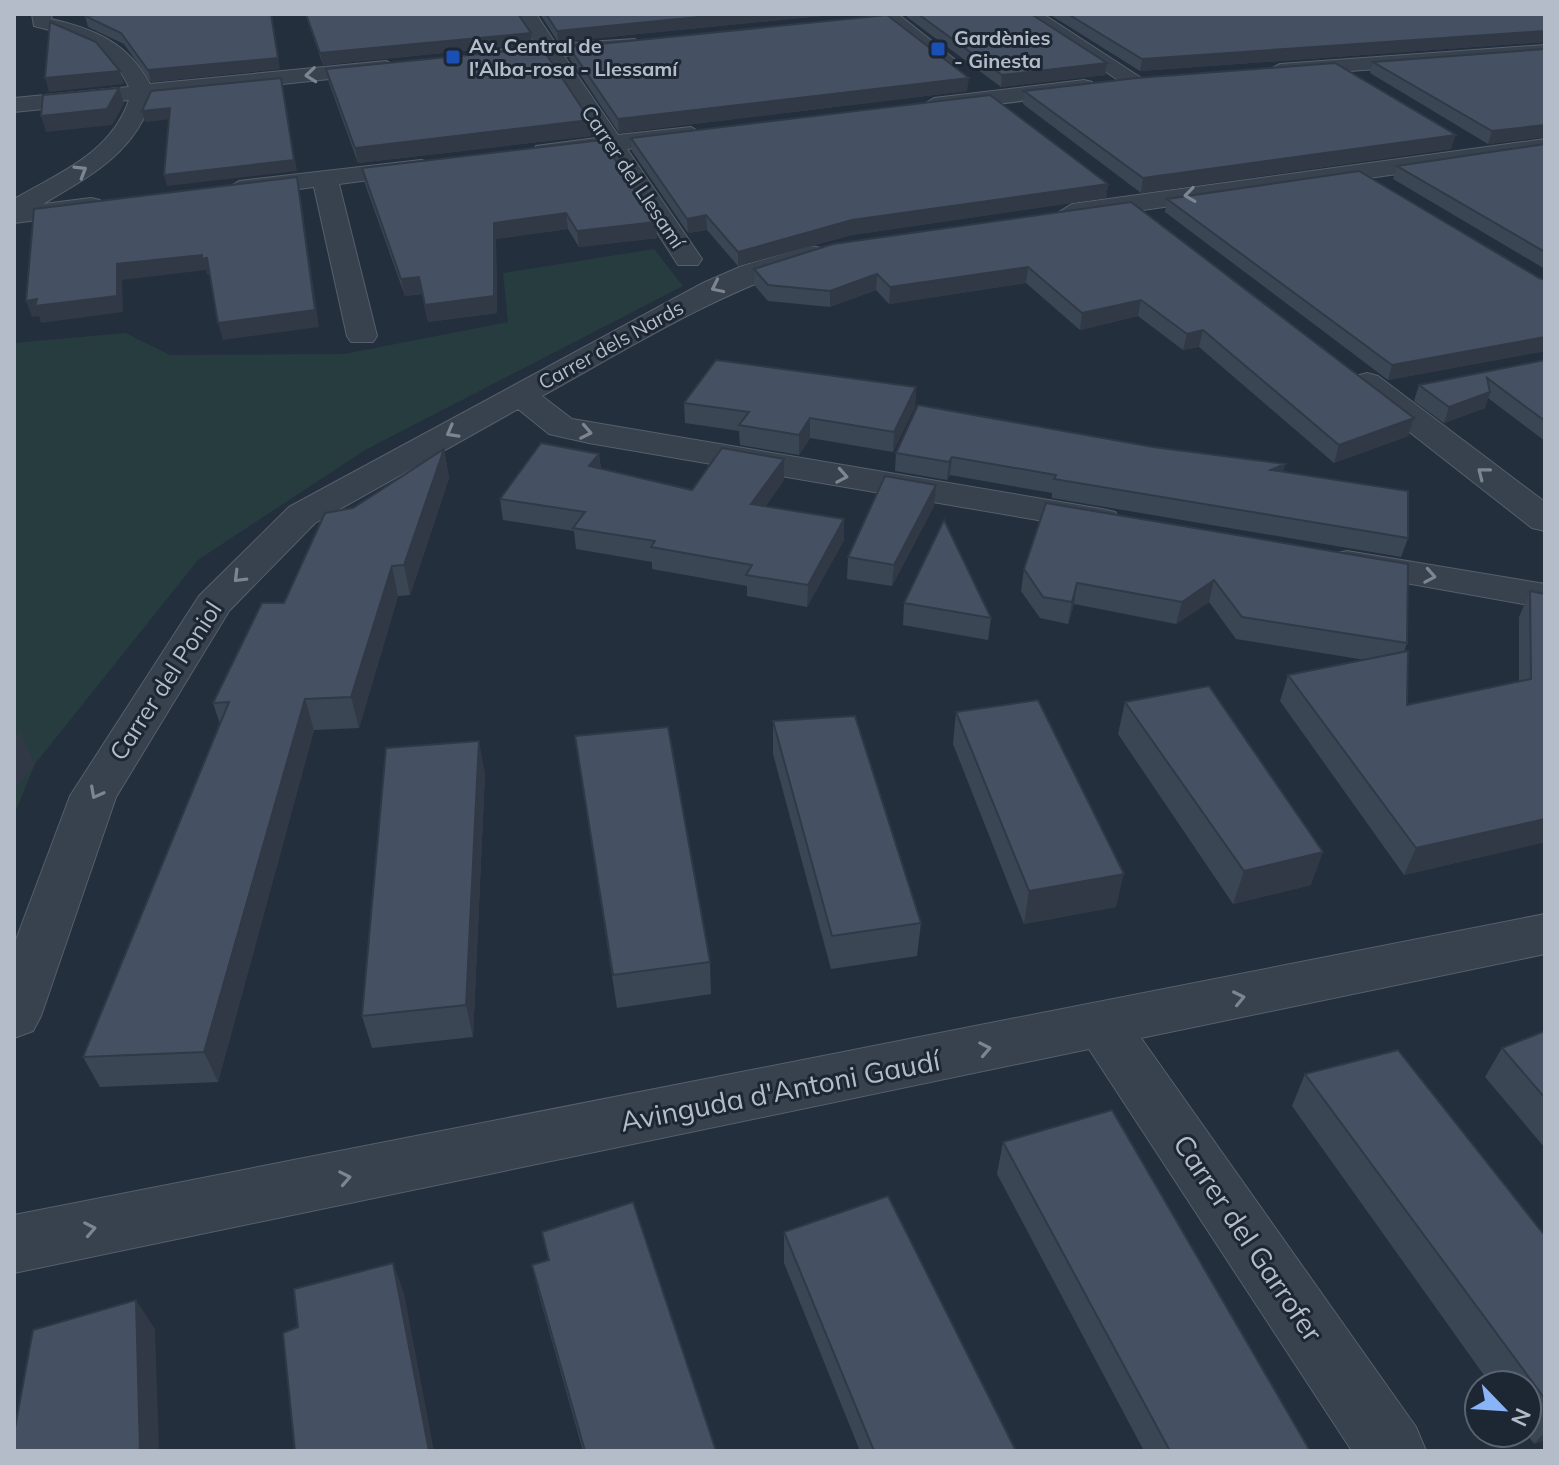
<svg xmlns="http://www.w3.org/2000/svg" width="1559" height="1465" viewBox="0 0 1559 1465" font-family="Mulish,sans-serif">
<rect width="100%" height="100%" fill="#242f3e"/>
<path fill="#263c3f" d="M654,249L683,286L365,450L198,560L35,764L14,815V343L125,333L170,355L344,354L508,322L503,273Z"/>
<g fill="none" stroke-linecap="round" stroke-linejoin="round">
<defs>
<path id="street" d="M32,14H52L51,19C95,29 128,43 150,84L386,61L397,67L386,73L152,98C135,153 90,176 43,204L91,198L100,200L104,206L100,212L14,223V199C59,173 111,153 129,100L14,112V98L129,87C110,46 75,36 34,26Z
M516,14H536L556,44L635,39L638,43L635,47L628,49L564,56L618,135L691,127L703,134L691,141L627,149L702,259L698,265H678L605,151L536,156L533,151L536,146L596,138L544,57L486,63L476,57L486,51L537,46Z
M876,14H898L958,62L954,66H940Z
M1019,14H1043L1146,81L1143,86H1127Z
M1545,45V57L1280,76L1269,70L1280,64Z
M1084,80L1092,82L1095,87L1092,92L934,112L923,105L934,98Z
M1545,139V153L1072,220L1059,212L1072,204Z
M421,160L430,162L433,167L430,172L339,184L377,336L373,342H351L347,336L314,187L239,197L226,189L239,181Z
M811,246L821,248L825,254L821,260C720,291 634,345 542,396L572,419L1102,509L1115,512L1120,520L1115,528L1102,531L589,443L549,434L518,409L315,523L229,611L116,797L41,1016L33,1031L14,1038V945L70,796L199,596L289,507L703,283L742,266Z
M1367,373L1378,376L1545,502V531L1532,528L1356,390L1351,383L1356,376Z
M1347,551L1545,584V608L1333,570L1328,562L1333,554Z
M1545,914V954L1141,1038L1416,1427L1426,1451H1352L1089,1049L14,1273V1215Z"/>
</defs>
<use href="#street" stroke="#565f6c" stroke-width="2"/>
<use href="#street" fill="#38414e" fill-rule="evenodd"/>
</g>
<path fill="#3b4654" d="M305,14H518L532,44L323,65Z
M540,14H841L558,42Z
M907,14H1031L1107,63L1105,75L1001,87L907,17Z
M1049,14H1545V42L1140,71Z
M85,16L280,69L151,82L124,44L88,27Z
M569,47L967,91L619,133L570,59Z
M1545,49V137L1488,144L1370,73L1373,62Z
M326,69L590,120L591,136L358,163L329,83Z
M1024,91L1451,149L1141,193L1023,104Z
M631,138L1108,184L1106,198L852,235L738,266L707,230L688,233L632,151Z
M1545,144V269L1393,179L1397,166Z
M362,168L656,222L657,238L579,247L568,229L496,239L497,313L428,322L422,294L405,296L365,184Z
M1167,199L1545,280V351L1388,380L1165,212Z
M1131,202L1414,418L1408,436L1334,463L1199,347L1183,350L1138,316L1080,330L1026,283L889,304L876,290L830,307L768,301L754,285V269Z
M1545,360V441L1488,398L1485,408L1444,423L1414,401L1419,385Z
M916,387L915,407L893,452L810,438L799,455L740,445L739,431L685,423L684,403Z
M1153,447L1285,464L1283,472L1408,538L1401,557L1052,498V493L950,475L947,480L895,471L896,453Z
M444,449L449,478L410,595L398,596L359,728L314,730L218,1082L100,1087L83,1057L220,724L213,703L353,508Z
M599,454L601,469L692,490L784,480L765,507L844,540L807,607L747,596V586L652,569V562L576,549L574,531L503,520L500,499Z
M936,485L934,506L892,586L847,579L848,557Z
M1046,503L1407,643L1404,652L1407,705L1519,682V617L1530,591L1545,594V842L1404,875L1280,701L1288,675L1365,660L1236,639L1209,602L1176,624L1074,604L1068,624L1040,618L1021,591L1024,569Z
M904,603L991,618L988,640L903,625Z
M1125,702L1311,885L1233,904L1118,734Z
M956,712L1116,907L1024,924L953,744Z
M773,721L921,923L917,956L831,969L773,754Z
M575,736L710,962L711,994L617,1008Z
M485,773L473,1037L372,1048L362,1016Z
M1545,1031V1148L1485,1077L1502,1048Z
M1305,1074L1545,1236V1440L1534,1444L1526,1433H1527V1385H1491L1292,1106Z
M1003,1142L1310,1451H1144L997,1174Z
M542,1232L716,1451H583L539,1295L532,1265L548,1260Z
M784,1232L1016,1451H860L784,1263Z"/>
<path fill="#303945" d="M271,14L280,69L151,82L148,70Z
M729,14H841L558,42L557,31Z
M1545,31V42L1140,71L1142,59Z
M531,33L532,44L323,65L320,53Z
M1107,63L1105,75L1001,87L1002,75Z
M120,71L124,84L49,92L45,78Z
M281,78L297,171L167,186L164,175Z
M969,78L967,91L619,133L618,119Z
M119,88L124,104L112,125L46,132L41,116Z
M170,108L173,119L145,122L142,111Z
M590,120L591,136L358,163L355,148Z
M1545,125V137L1488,144L1492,131Z
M1456,135L1451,149L1141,193L1143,178Z
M297,177L300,192L319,327L223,340L218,323Z
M1108,184L1106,198L852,235L738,266V252L852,220Z
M566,213L568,229L496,239L497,313L428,322L425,305L494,223Z
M706,215L707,230L688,233L687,219Z
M656,222L657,238L579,247L577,231Z
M202,255L207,258L211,274L207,275L206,270L122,280L123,312L41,323L39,316L32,317L26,301L117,264Z
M1028,267L1026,283L889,304L890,287Z
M877,274L876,290L830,307V291Z
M419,277L422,294L405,296L401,279Z
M1141,300L1138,316L1080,330L1082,313Z
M1203,330L1199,347L1183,350L1187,334Z
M1545,337V351L1388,380L1392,365Z
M916,387L915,407L893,452L894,432Z
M1490,392L1485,408L1444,423L1449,407Z
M810,418V438L799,455V435Z
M1414,418L1408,436L1334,463L1339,445Z
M444,449L449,478L410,595L404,565Z
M599,454L601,475L589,466Z
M952,457L950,475L947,480L949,462Z
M784,459V480L751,526V504Z
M1285,464L1280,483L1271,470Z
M936,485L934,506L892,586L894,565Z
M844,519V540L807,607L808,585Z
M392,566L398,596L359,728L351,697Z
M1214,580L1209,602L1176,624L1182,602Z
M1077,583L1074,604L1068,624L1072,602Z
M305,699L314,730L218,1082L204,1052Z
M20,731L35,764L14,790V738Z
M479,741L485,773L473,1037L466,1005Z
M1545,819V842L1404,875L1416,848Z
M1323,852L1311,885L1233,904L1244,871Z
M1124,874L1116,907L1024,924L1029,891Z
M393,1263L404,1293L434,1451H429Z
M136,1300L155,1329L159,1451H140Z
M1545,1432V1440L1534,1444Z"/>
<path fill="#455162" stroke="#303945" stroke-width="2" d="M107,14H271L278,58L148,70L121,33L85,16Z
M306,14H518L531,33L320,53Z
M546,14H729L557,31Z
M918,14H1031L1107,63L1002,75Z
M1068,14H1545V31L1142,59Z
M887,15L969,78L618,119L569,47Z
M50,22L96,42L120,71L45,78Z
M542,48L590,120L355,148L326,69Z
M1545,49V125L1492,131L1373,62Z
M1335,63L1456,135L1143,178L1024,91L1137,78Z
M281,78L294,160L164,175L170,108L142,111L151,91Z
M119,88L107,109L41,116L43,95Z
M990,95L1108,184L852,220L738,252L706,215L687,219L631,138Z
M602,140L656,222L577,231L566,213L494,223V296L425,305L419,277L401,279L362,168Z
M1545,144V252L1397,166Z
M1359,171L1539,278L1545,280V337L1392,365L1167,199Z
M297,177L315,310L218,323L207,258L202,259V255L117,264V296L35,306L37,299L26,301L34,209Z
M1131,202L1414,418L1339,445L1203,330L1187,334L1141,300L1082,313L1028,267L890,287L877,274L830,291L768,285L754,269L833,244Z
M716,360L916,387L894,432L810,418L799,435L739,425L749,412L684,403Z
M1545,360V421L1487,378L1490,392L1449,407L1419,385Z
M918,405L1153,447L1285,464L1271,470L1408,491V538L1054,479L1056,475L952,457L949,462L896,453Z
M541,443L599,454L589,466L692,490L722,448L784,459L751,504L844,519L808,585L746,575L752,565L651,547L655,541L573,528L585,512L500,499Z
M444,449L404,565L392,566L351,697L305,699L204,1052L83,1057L229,702L213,703L262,603H284L325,513L353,508Z
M885,476L936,485L894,565L848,557Z
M1046,503L1408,564L1407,643L1242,617L1214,580L1182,602L1077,583L1072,602L1043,597L1024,569Z
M944,520L991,618L904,603Z
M1530,591L1545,594V819L1416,848L1288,675L1408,651L1407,705L1531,679Z
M1209,686L1323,852L1244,871L1125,702Z
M1038,700L1124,874L1029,891L956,712Z
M855,716L921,923L832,936L773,721Z
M668,727L710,962L613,975L575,736Z
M479,741L466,1005L362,1016L386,748Z
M1545,1031V1098L1502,1048Z
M1398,1050L1545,1236V1399L1305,1074Z
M1112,1110L1310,1451H1170L1003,1142Z
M888,1196L1016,1451H874L784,1232Z
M633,1202L716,1451H585L532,1265L549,1260L542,1232Z
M393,1263L429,1451H295L283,1333L298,1327L294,1289Z
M136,1300L140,1451H14V1429L15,1428L33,1330Z"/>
<defs><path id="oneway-chevron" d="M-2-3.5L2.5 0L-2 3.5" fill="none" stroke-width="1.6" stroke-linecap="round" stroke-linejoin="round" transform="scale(2)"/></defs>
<g stroke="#7c8592">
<use href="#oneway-chevron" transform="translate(311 75) rotate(174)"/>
<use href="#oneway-chevron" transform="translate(81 171) rotate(-31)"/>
<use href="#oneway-chevron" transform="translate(1190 195) rotate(172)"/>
<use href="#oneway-chevron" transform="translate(717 287) rotate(154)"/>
<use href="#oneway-chevron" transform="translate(452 432) rotate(151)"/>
<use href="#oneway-chevron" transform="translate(586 432) rotate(11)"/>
<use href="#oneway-chevron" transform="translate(1483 473) rotate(-142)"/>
<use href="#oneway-chevron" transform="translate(842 476) rotate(10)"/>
<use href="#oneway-chevron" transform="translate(1430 576) rotate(10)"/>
<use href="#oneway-chevron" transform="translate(239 577) rotate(135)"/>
<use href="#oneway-chevron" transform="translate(96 793) rotate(118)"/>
<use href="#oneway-chevron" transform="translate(1239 998) rotate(-12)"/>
<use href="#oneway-chevron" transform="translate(985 1049) rotate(-11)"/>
<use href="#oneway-chevron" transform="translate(345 1178) rotate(-11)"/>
<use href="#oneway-chevron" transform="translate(90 1229) rotate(-11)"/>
</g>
<g fill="#1a4fb4" stroke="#1d2633" stroke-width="3">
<rect x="930" y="41" width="16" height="16" rx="4"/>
<rect x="445" y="49" width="16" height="16" rx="4"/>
</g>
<g text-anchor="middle" stroke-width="6" stroke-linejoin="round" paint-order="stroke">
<g font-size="20" font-weight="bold" fill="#b4bcc9" stroke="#1d2633" text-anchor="start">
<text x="954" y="45">Gardènies<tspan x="954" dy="23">- Ginesta</tspan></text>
<text x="469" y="53">Av. Central de<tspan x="469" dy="23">l'Alba-rosa - Llessamí</tspan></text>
</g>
<g font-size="20" fill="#b4bcc9" stroke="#1d2633">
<text transform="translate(633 177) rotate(56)" y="7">Carrer del Llesamí</text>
<text transform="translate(611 345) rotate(-29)" y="7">Carrer dels Nards</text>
</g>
<g font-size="24" fill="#b4bcc9" stroke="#1d2633">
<text transform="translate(166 681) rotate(-57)" y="8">Carrer del Poniol</text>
</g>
<g font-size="28" fill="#b4bcc9" stroke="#1d2633">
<text transform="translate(780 1091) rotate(-11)" y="10">Avinguda d'Antoni Gaudí</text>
<text transform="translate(1248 1238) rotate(56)" y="10">Carrer del Garrofer</text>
</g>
</g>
<rect width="1559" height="1465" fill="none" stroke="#b4bcc9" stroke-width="32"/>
<g transform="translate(1503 1409) rotate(115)"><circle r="38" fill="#1d2633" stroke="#59626f" stroke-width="2"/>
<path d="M0-6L14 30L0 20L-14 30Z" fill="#8ab4f8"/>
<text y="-12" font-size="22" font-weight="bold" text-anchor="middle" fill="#b4bcc9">N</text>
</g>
</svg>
